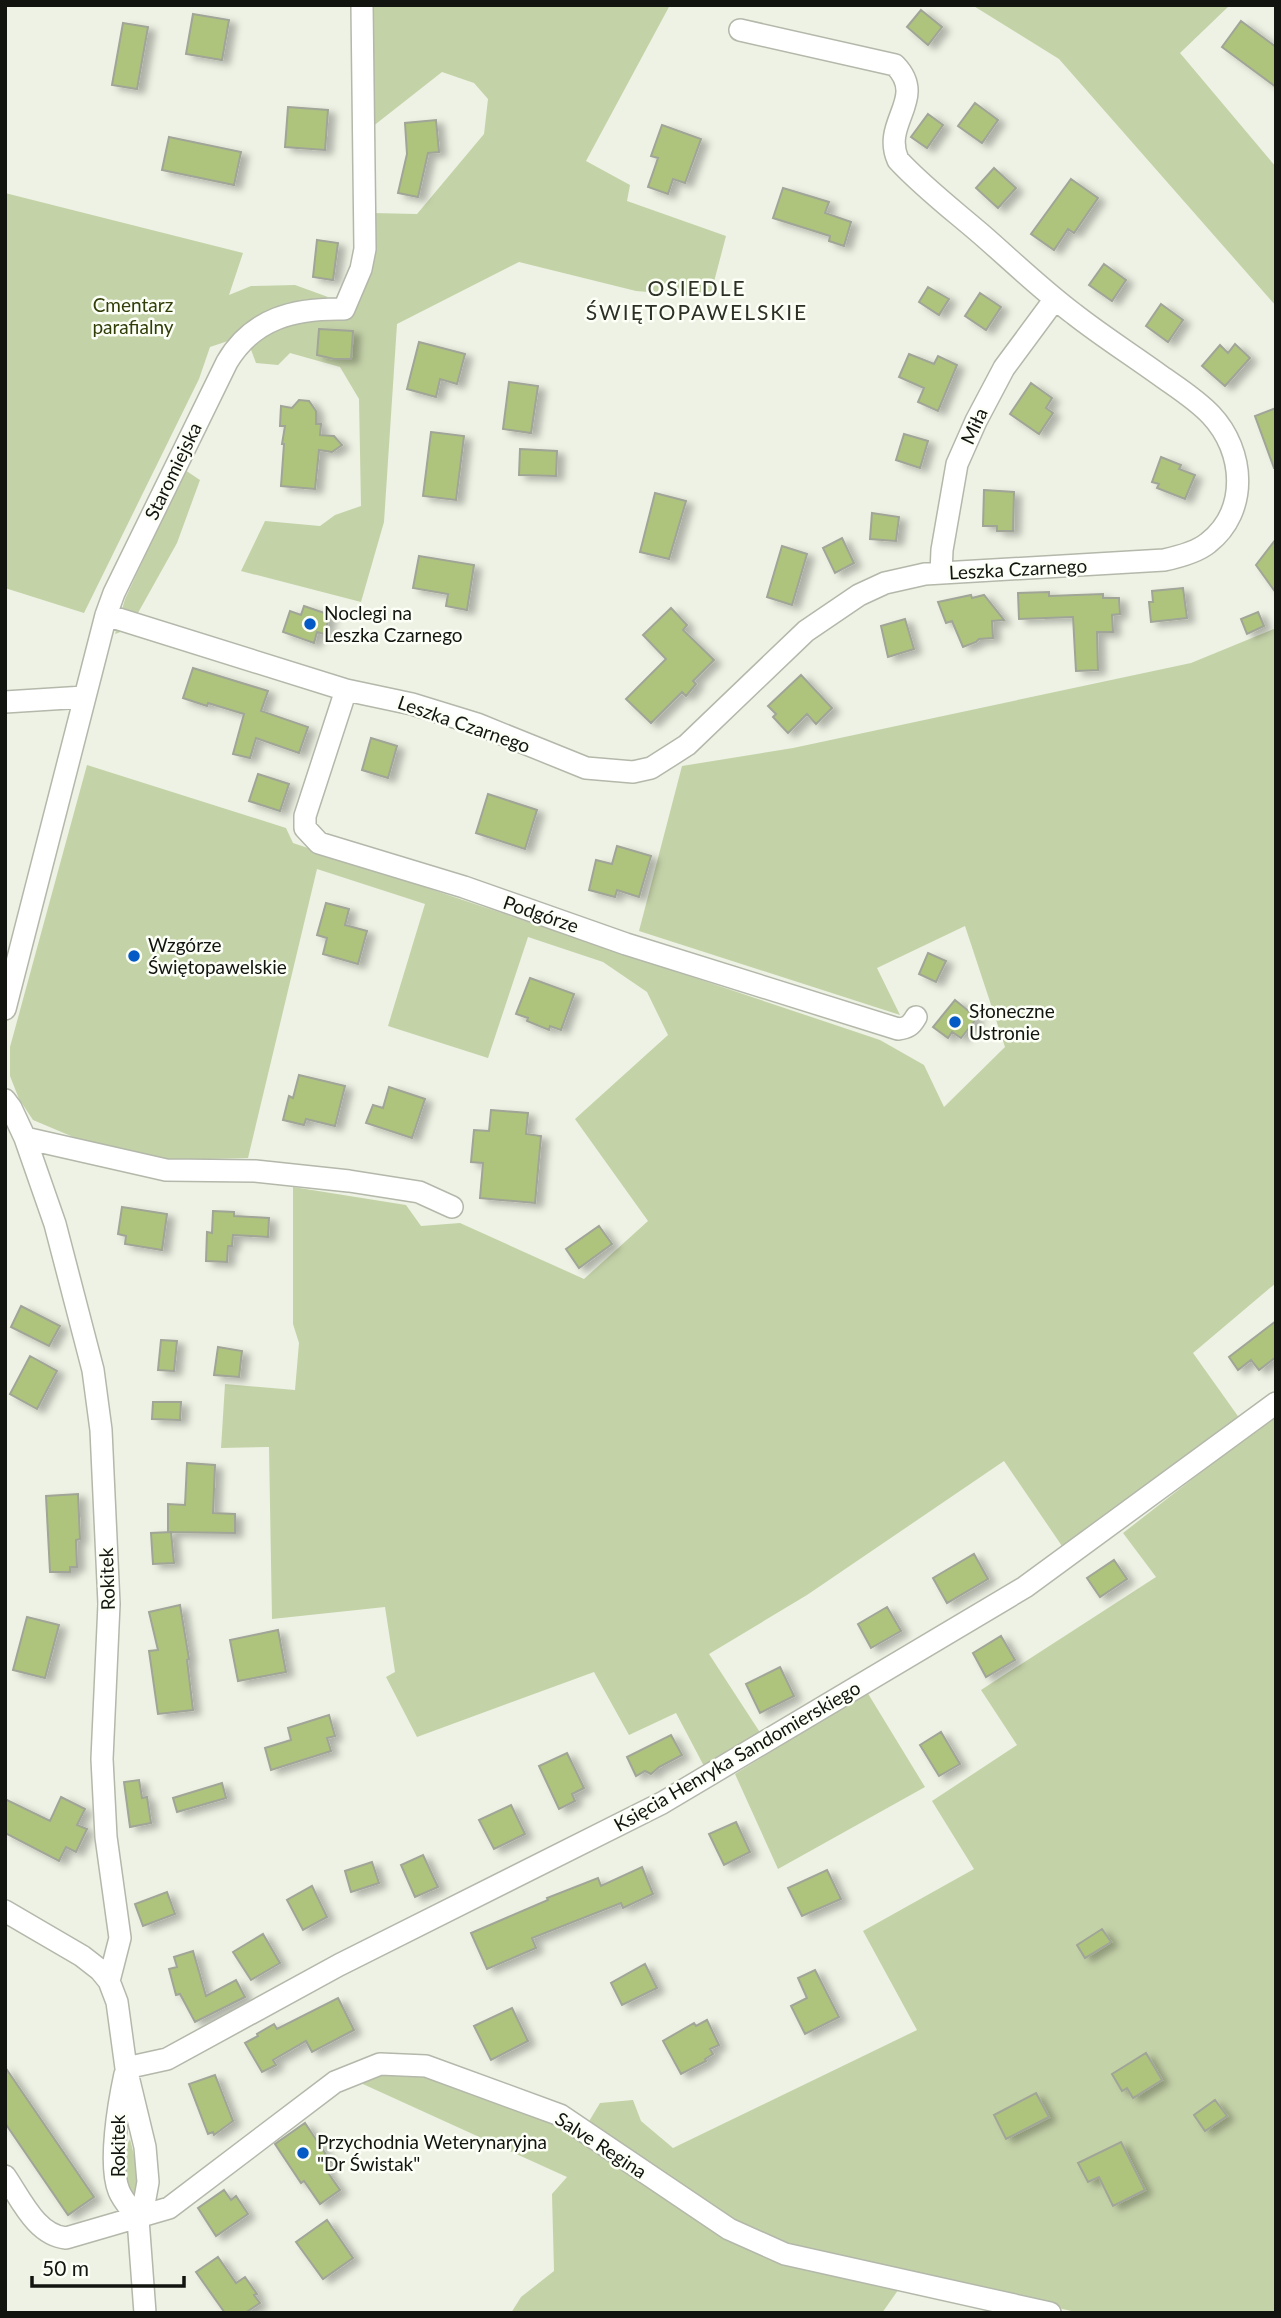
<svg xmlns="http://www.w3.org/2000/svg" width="1281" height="2318" viewBox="0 0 1281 2318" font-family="Lato,sans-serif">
<defs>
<filter id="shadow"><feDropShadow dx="7" dy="4" stdDeviation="3.5" flood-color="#0004"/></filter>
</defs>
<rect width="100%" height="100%" fill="#edf2e4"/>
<path fill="#c4d2a8" d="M371,5H670L586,161L630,185L627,201L726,236L710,297L636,291L519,262L397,324L384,522L361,602L241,571L265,521L320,526L335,515L361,506L359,399L340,367L290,353L278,365L256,363L250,347L267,335L338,305L372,213L417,214L484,134L488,99L474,83L442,72L372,127Z
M972,5H1230L1180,53L1276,167V306L1059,59Z
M5,193L243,253L229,295L251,286L295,285L328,297L234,339L210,347L199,379L84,613L5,588Z
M185,470L200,480L177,543L129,629L115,634L125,599Z
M1276,628V1283L1193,1353L1240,1419L1064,1549L1004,1461L807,1595L709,1654L763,1737L705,1768L676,1713L629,1735L594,1672L417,1737L386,1677L395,1672L385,1607L272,1619L269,1447L221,1448L225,1384L295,1390L299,1343L293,1324V1187L406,1205L421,1226L460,1223L584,1279L648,1221L575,1119L668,1035L647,992L603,962L528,937L488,1058L388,1026L425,904L317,869L248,1158L167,1160L78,1139L33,1120L19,1099L10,1076V1047L87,765L286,828L293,843L880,1040L924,1065L944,1107L1005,1047L965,926L877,968L900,1015L639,931L682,766L793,748L1191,663Z
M1276,1414V2313H1080L786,2245L730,2223L588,2123L600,2103L633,2100L641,2121L673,2148L917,2030L863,1931L974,1869L932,1801L1017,1745L981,1690L1156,1577L1123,1533Z
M867,1692L925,1787L778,1869L735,1774Z
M381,2071L425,2073L553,2120L721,2234L901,2286L882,2313H511L521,2297L554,2271L552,2194L567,2177L354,2080Z
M130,2139L139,2175V2208C128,2189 117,2160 130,2139Z"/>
<path fill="#aec47d" stroke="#a0a597" stroke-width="2" filter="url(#shadow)" d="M921,10L942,27L928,45L907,27Z
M193,14L229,20L222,60L186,54Z
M1241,21L1276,47V87L1222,47Z
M123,23L148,27L137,89L112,85Z
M975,103L998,120L982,143L958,126Z
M288,107L328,110L325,150L285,147Z
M928,114L943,125L927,148L911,137Z
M436,120L439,152L428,153L418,197L398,193L407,154L405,123Z
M662,125L701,139L685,183L673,179L668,194L648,187L658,158L651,156Z
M169,137L241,152L234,185L162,170Z
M994,168L1016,188L998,208L976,188Z
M1071,179L1098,198L1074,233L1068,229L1054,250L1031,234Z
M783,188L829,202L825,213L851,222L844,246L829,241L830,236L773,218Z
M317,240L338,243L333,280L313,277Z
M1104,264L1126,280L1112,301L1089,285Z
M928,287L949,299L939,315L919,302Z
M980,293L1001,307L986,330L965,316Z
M1161,304L1183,320L1168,342L1146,326Z
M319,329L353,331L351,359H334L317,355Z
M419,342L465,354L457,384L440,379L436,397L407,389Z
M1235,344L1250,358L1225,386L1202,366L1220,345L1228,353Z
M909,354L934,364L938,356L957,365L938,411L918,402L924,388L899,377Z
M509,382L538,386L531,433L503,429Z
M1031,383L1052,398L1046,408L1053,413L1039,434L1010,414Z
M299,400L309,401L316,411V424H321L320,435L334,436L342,445L332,452L319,450L315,489L281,486L284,444H282L285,426H280L281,406L292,408Z
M1276,408V468H1274L1255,416Z
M431,432L464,436L456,500L423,496Z
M904,434L928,441L920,468L896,460Z
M520,449L557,451L556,476L519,475Z
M1161,457L1181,465L1179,469L1195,475L1185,499L1157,488L1159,484L1152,482Z
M984,490L1014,492L1013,531H997V526H983Z
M655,493L686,501L669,559L640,552Z
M872,513L899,517L896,541L870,539Z
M842,538L854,563L835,573L823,548Z
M1276,539V593L1256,565Z
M782,546L807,554L792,605L767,597Z
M419,556L474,565L467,610L446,606L448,594L413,588Z
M1183,588L1187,618L1151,622L1149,602H1153L1152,591Z
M1049,592V596L1103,594V598H1119L1120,614L1112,615L1113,632H1097L1098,670L1076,671L1073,617L1019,619L1018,593Z
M971,595L972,598L984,595L1004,620L992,621L993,638L979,639L976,642L963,647L952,621L946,623L938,602Z
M304,606L330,615L324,634L317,632L314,643L283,632L290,611L301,615Z
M671,608L687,625L683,630L714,660L693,681L696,684L686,696L682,692L651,723L626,699L666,659L643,635Z
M1258,612L1264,626L1247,634L1241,619Z
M905,619L914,649L888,657L881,626Z
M193,668L268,691L261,711L308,727L299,753L256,738L250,758L233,754L244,714L208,703L207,706L183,698Z
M801,675L832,708L816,724L807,714L788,733L773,717L776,714L768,706Z
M371,738L397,746L388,778L362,770Z
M258,774L289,784L280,811L249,801Z
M488,794L537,810L525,849L476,833Z
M617,846L651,856L639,897L617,890L615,897L589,890L596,860L612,864Z
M326,903L349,909L345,925L367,931L358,964L323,954L327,938L317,935Z
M928,953L946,961L936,982L919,974Z
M530,978L574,994L561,1030L550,1026L549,1030L527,1021L528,1018L516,1014Z
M955,1000L977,1018L961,1038L952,1032L948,1038L933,1027Z
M299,1075L345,1086L335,1126L306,1119L304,1125L283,1120L289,1096L293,1098Z
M389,1087L425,1099L412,1138L366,1123L373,1105L383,1108Z
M491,1110L528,1113L526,1134L541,1136L535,1203L480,1198L483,1163L471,1162L474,1130L489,1131Z
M122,1207L167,1214L162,1250L125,1244L126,1236L118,1234Z
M213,1211L234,1212V1216L269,1218L268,1237L233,1235L232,1246H228L227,1262L206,1261L207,1232L212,1233Z
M599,1226L612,1244L579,1268L566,1249Z
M21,1306L60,1326L49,1346L11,1327Z
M1276,1321V1357L1259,1370L1251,1360L1238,1370L1229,1357Z
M161,1340L177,1341L174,1371L158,1370Z
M218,1347L242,1351L239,1377L214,1375Z
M30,1356L57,1371L37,1409L10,1394Z
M153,1402H181L180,1420L152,1419Z
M187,1463L215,1465L213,1513L235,1514V1533L168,1532V1504L185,1505Z
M78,1494L80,1539L76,1540L77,1567H70V1572H50L46,1496Z
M171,1532L174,1563L153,1564L151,1533Z
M974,1554L988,1579L947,1603L933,1578Z
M1114,1560L1127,1579L1100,1597L1087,1578Z
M180,1605L189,1659L187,1660L193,1710L158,1714L149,1651L158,1650L149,1612Z
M887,1607L901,1631L871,1648L858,1624Z
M27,1617L59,1625L45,1678L13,1670Z
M278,1630L286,1672L238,1681L230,1640Z
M1001,1636L1015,1660L986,1677L973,1653Z
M780,1667L794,1696L760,1713L746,1684Z
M329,1715L335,1736L327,1738L331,1751L271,1770L265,1748L291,1740L288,1728Z
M941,1732L960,1764L939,1776L920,1745Z
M671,1735L682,1755L659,1767L651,1774L645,1771L636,1776L627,1757Z
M567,1753L584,1788L572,1794L575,1801L559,1809L539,1766Z
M139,1780L142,1798L147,1797L151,1823L130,1827L124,1782Z
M222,1783L226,1798L177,1812L173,1798Z
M61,1797L85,1809L77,1825L87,1829L76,1852L66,1847L59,1861L5,1833V1799L50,1821Z
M511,1805L525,1834L494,1849L479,1820Z
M736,1822L750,1852L724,1865L709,1834Z
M423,1855L438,1887L415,1897L401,1865Z
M372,1862L379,1883L351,1892L345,1871Z
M642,1867L653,1894L623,1908L621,1903L532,1938L536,1948L487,1969L471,1933L548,1900L547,1898L598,1878L601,1886Z
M827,1870L841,1899L802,1916L788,1888Z
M312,1886L327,1917L303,1930L287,1900Z
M167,1892L175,1914L143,1926L135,1904Z
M1102,1929L1111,1942L1085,1958L1077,1945Z
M263,1934L280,1963L251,1980L233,1952Z
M193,1951L206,1996L236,1980L245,1997L195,2022L180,1994L176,1995L169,1969L177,1967L174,1957Z
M645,1964L657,1988L622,2005L611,1983Z
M815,1970L839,2017L805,2034L791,2006L807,1998L798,1978Z
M338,1998L354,2030L312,2052L306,2041L273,2060L276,2065L262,2072L245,2043L258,2036L257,2034L274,2024L277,2029Z
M512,2008L528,2041L491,2060L474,2026Z
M707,2020L719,2045L710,2049L713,2054L705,2059L706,2061L681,2074L663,2041L694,2023L696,2026Z
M1146,2053L1162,2080L1133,2098L1127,2088L1122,2091L1112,2074Z
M5,2067L94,2197L68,2215L5,2123Z
M215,2075L233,2121L214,2135L213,2132L208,2134L189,2084Z
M1036,2093L1049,2117L1006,2139L994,2115Z
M1215,2100L1227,2116L1205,2131L1194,2115Z
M305,2123L331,2162L324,2167L340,2190L320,2204L304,2181L301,2183L275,2144Z
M1121,2142L1145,2190L1113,2206L1099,2177L1088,2182L1078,2163Z
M224,2190L231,2200L236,2196L248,2214L216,2236L198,2208Z
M327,2220L353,2258L323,2279L296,2242Z
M218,2257L236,2283L245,2277L257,2294L254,2295L260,2303L245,2313H225L196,2272Z"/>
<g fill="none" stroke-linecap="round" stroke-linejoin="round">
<defs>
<path id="street" d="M941,573L942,550L957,464L976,421L1004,368L1055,299
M106,615L346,690L412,704L477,724L586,768L633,772L651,768L687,745L806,631L859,595L885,583L925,574L1164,560C1178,557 1197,552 1208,543C1249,511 1245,451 1211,415C1197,400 1178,388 1161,376C1132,355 1102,336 1074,314C1042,290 1012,261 981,234C953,210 923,187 898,160C881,122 928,99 895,65L740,30
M346,690L305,816V828L319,843L464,887L626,944L898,1029C907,1028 911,1026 916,1017
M5,702L84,697
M5,1009L106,615L114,593L227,362C253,318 295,308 344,309L361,269L365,249L362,5
M5,1100L11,1108L25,1138L55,1224L93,1370L101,1430L109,1604L102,1759L106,1837L120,1938L109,1981
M25,1138L166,1170L255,1171L349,1181L419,1192L452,1207
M5,1911L82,1956L100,1970L109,1981L117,2002L126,2068L145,2147L148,2182L144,2204L138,2219L145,2313
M126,2068L167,2059L339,1965L662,1803L1025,1587L1276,1403
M125,2074C119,2102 108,2164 119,2191C123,2201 132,2210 138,2219
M5,2176C21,2199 36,2235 66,2238L169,2208L335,2082L380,2064L426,2066L560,2115L729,2229L785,2254L1050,2313"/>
</defs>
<use href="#street" stroke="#b3b8aa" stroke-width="24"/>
<use href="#street" stroke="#fff" stroke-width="21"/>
</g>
<g fill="#045bc5" stroke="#fbfff6" stroke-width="2.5">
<circle cx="310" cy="624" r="7"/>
<circle cx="134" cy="956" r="7"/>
<circle cx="955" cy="1022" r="7"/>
<circle cx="303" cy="2153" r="7"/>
</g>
<g text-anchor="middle" stroke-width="5" stroke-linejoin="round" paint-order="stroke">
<g font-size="19" fill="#313e08" stroke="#fbfff6">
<text x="133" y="312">Cmentarz<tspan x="133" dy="22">parafialny</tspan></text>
</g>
<g font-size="19" fill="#12140f" stroke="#fbfff6">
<text transform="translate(974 426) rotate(-65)" y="7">Miła</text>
<text transform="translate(173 471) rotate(-64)" y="7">Staromiejska</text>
<text transform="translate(1018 569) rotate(-3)" y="7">Leszka Czarnego</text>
<text transform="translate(464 724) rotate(19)" y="7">Leszka Czarnego</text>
<text transform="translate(541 914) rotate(19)" y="7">Podgórze</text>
<text transform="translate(107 1579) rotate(-92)" y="7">Rokitek</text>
<text transform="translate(737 1756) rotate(-30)" y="7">Księcia Henryka Sandomierskiego</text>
<text transform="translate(601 2145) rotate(33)" y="7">Salve Regina</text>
<text transform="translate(118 2146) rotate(-90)" y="7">Rokitek</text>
</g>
<g font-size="19" fill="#12140f" stroke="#fbfff6" text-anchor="start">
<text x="324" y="620">Noclegi na<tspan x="324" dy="22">Leszka Czarnego</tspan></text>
<text x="148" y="952">Wzgórze<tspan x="148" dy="22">Świętopawelskie</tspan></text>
<text x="969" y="1018">Słoneczne<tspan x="969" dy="22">Ustronie</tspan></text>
<text x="317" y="2149">Przychodnia Weterynaryjna<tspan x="317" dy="22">"Dr Świstak"</tspan></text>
</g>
<g font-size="21" letter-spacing="2" fill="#2b2f24" stroke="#fbfff6">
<text x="697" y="296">OSIEDLE<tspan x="697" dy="24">ŚWIĘTOPAWELSKIE</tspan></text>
</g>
</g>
<rect width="1281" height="2318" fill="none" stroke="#12140f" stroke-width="14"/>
<path d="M32 2276v10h152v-10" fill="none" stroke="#12140f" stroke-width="3.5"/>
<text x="42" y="2276" font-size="21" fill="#12140f" stroke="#fbfff6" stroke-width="5" paint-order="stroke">50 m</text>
</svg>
